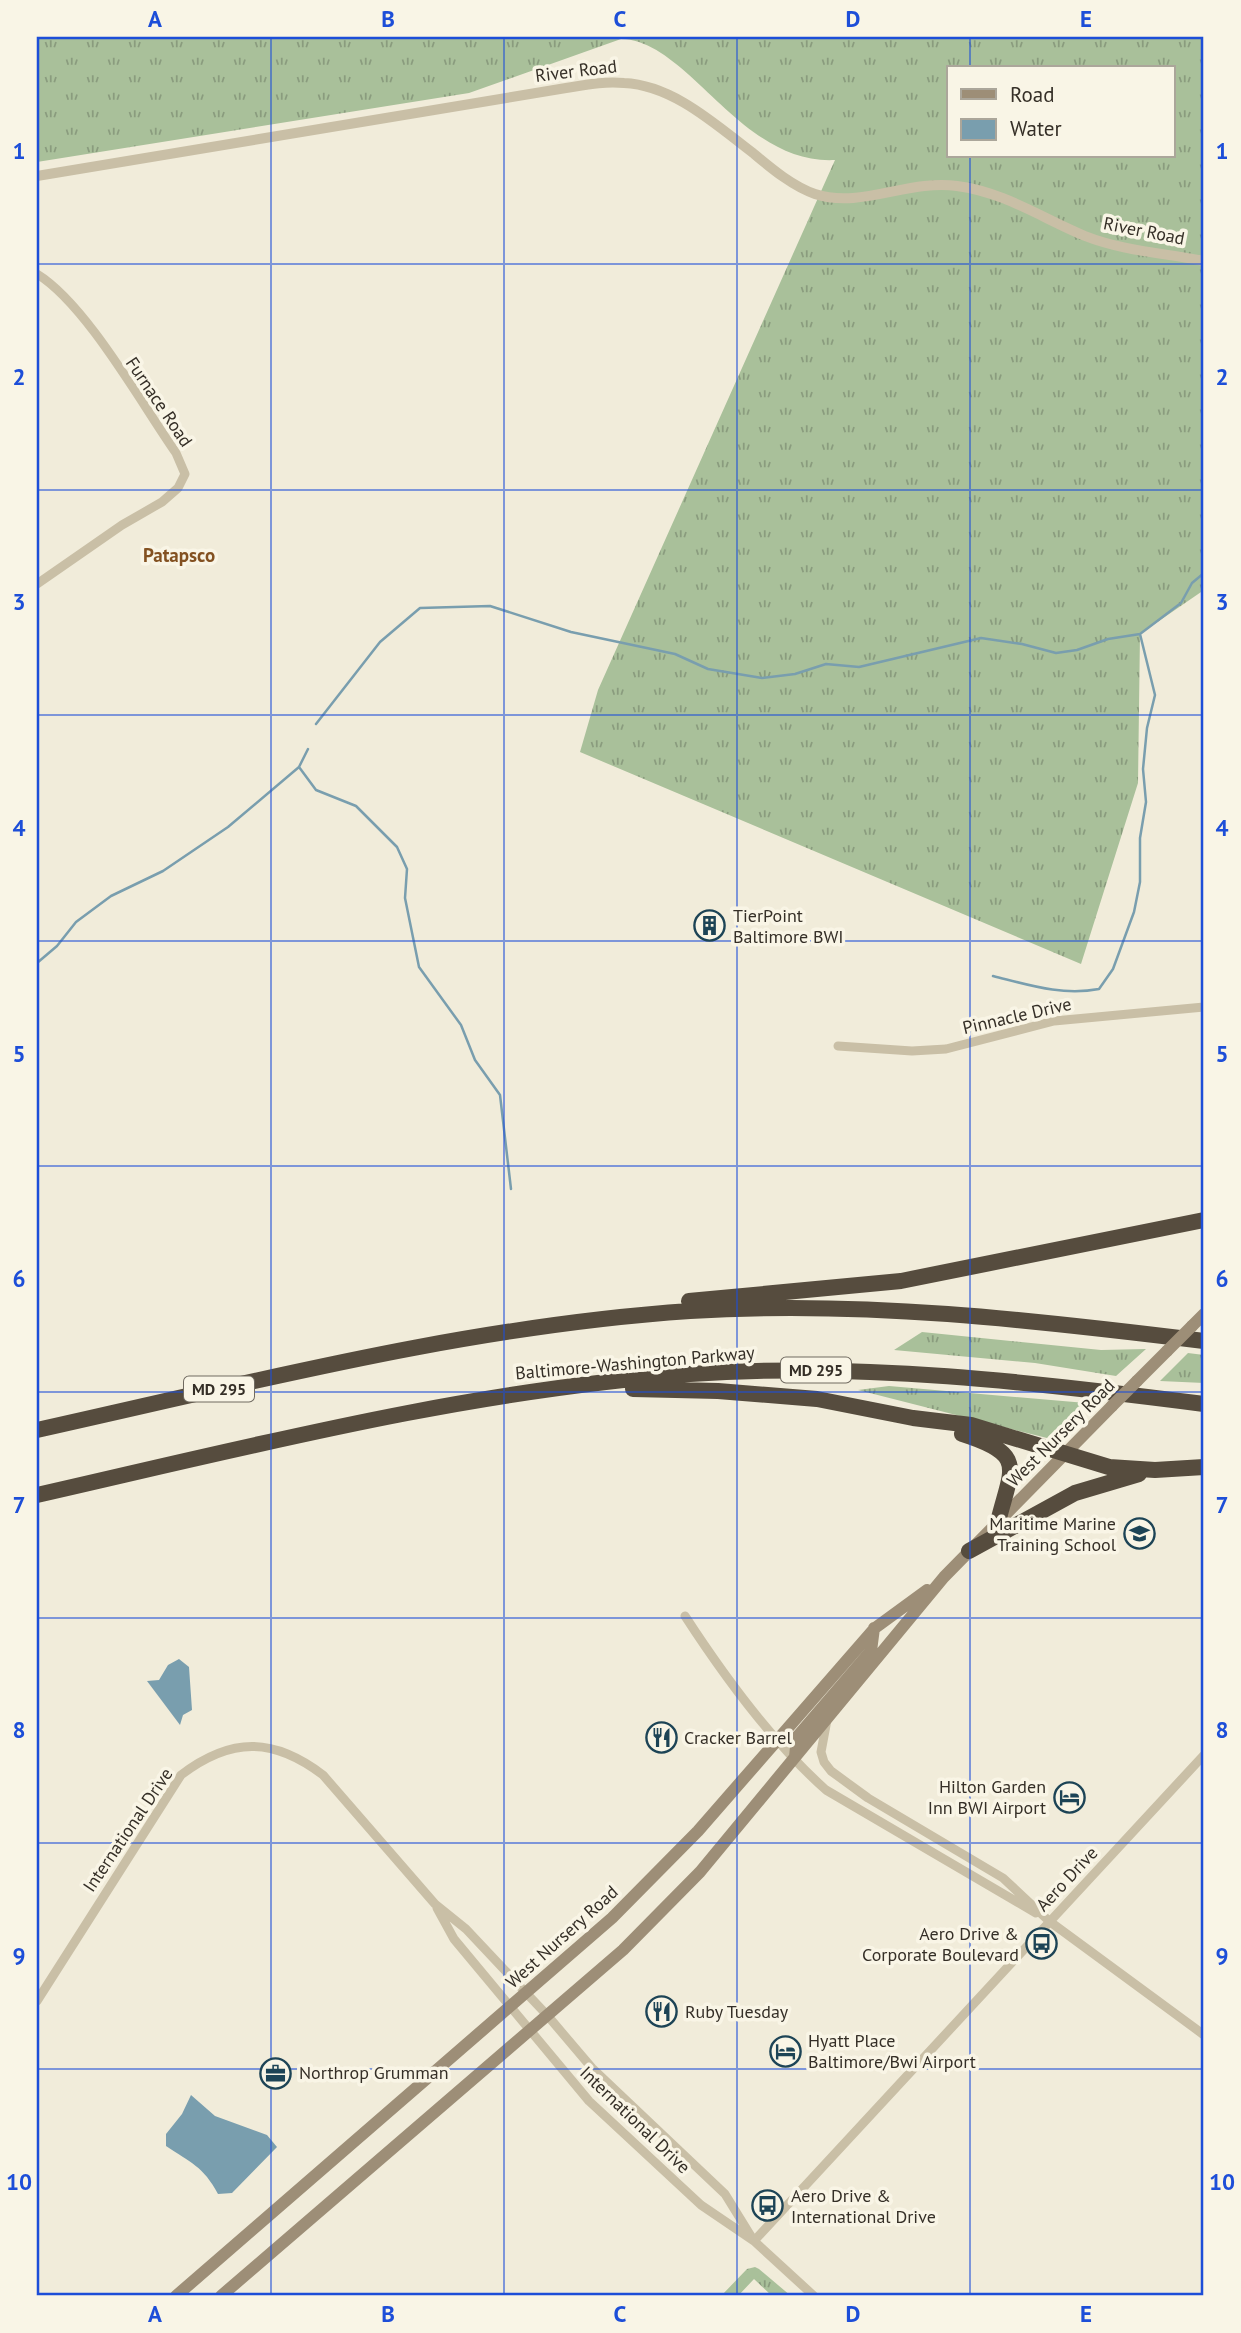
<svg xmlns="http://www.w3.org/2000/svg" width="1241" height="2333" viewBox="0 0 1241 2333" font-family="'PT Sans',sans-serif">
<defs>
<pattern id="grass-tufts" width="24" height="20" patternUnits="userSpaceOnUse" patternTransform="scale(1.75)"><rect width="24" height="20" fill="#a9c09a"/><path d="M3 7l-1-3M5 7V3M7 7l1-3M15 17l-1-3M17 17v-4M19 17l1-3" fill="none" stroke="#8a9c7e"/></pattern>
</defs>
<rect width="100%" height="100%" fill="#f1ecda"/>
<path fill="url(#grass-tufts)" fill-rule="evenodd" d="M37,37H1204V590L1140,634L1138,783L1081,964L580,752L598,690L835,160C740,165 689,40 621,39L469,93L37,162ZM949,68H1173V156H949Z
M922,1332L1101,1350L1146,1349L1116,1376L1035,1363L894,1350Z
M1188,1353L1204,1355V1383L1160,1381Z
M889,1386L1086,1403L1047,1438L858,1390Z
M755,2267L759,2269L791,2296H772L754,2279L738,2296H721L747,2269Z"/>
<path fill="#799eae" d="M179,1659L189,1667L192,1710L183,1715L180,1725L147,1681L159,1680L168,1665Z
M191,2095L215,2116L267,2135L277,2147L232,2193L218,2194C203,2166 191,2163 166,2146V2134L182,2114Z"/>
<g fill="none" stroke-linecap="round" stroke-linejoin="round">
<path stroke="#799eae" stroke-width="2.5" d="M316,724L380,642L420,608L490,606L571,632L675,654L708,669L762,678L795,674L826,664L859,667L981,638L1022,644L1056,653L1077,650L1108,639L1140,634L1181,603L1192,583L1204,573
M299,767L316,790L356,806L397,847L407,869L405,898L419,967L461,1025L475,1060L500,1095L511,1189
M37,963L57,946L76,922L111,896L163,871L228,827L299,767L308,749
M993,976C1029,985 1062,996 1099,989L1113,969L1134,912L1140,882V838L1146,802L1143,769L1147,728L1155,695L1140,634"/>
<path stroke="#c9bfa6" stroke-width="9" d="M37,274C86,304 141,403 176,453L185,474L178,488L162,502L122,525L37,584
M838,1046L912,1051L946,1049L1054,1021L1204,1007
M685,1616C724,1676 772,1742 826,1790L1036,1913
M827,1720L821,1752L824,1762L831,1771L868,1798L1003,1878L1049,1921L1204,2035
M437,1908L454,1939L589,2101L701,2205L754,2241L814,2296
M37,2001L181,1775C231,1737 273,1737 323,1775L435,1904L466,1929L547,2015L592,2068L725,2194L754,2241
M754,2241L1204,1755"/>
<path stroke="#c9bfa6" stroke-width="10" d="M37,176L566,88C585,85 604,81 624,83C673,85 716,125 753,153C771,168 792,186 815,194C861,209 909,179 957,186C1004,192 1042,218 1085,236C1123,251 1164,253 1204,261"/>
<path stroke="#9d8e77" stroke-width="12" d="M1192,1326L1204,1314
M1137,1381L1167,1351
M795,1757L797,1737L871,1651L874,1628
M176,2296L612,1918L698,1831L875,1628L927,1590
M221,2296L623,1950L700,1872L944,1577L1112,1406"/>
<path stroke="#564c3e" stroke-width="16" d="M689,1301L901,1281L1204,1220
M633,1389L718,1391L817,1399L913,1418L971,1425L1109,1467L1155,1470L1204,1467
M37,1430C253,1382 468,1326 690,1311C863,1300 1033,1320 1204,1341
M962,1434C1028,1455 1011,1468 998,1522
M37,1495C252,1446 469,1390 690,1374C862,1362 1033,1382 1204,1404
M969,1551L1075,1493L1139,1474"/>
<path stroke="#9d8e77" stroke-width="12" d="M1167,1351L1192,1326
M1112,1406L1137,1381"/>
</g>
<path fill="none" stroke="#1d4ed8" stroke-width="2" stroke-opacity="0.55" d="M271,37V2296M504,37V2296M737,37V2296M970,37V68M970,156V2296M37,264H1204M37,490H1204M37,715H1204M37,941H1204M37,1166H1204M37,1392H1204M37,1618H1204M37,1843H1204M37,2069H1204"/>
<defs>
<symbol id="building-ring" viewBox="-11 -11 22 22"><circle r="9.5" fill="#f9f5e6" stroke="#1d4456" stroke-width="1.5"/><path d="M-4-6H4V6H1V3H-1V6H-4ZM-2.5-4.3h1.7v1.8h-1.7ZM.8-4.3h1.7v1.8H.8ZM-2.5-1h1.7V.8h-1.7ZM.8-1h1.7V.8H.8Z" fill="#1d4456"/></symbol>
<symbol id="school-ring" viewBox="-11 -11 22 22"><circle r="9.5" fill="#f9f5e6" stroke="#1d4456" stroke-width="1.5"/><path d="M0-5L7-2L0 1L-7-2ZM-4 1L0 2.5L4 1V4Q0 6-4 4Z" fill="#1d4456"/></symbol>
<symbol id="restaurant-ring" viewBox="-11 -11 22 22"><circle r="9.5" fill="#f9f5e6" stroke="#1d4456" stroke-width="1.5"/><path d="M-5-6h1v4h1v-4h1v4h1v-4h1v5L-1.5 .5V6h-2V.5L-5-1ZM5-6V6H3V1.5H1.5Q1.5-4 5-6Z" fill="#1d4456"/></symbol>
<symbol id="hotel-ring" viewBox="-11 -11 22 22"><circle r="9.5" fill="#f9f5e6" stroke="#1d4456" stroke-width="1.5"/><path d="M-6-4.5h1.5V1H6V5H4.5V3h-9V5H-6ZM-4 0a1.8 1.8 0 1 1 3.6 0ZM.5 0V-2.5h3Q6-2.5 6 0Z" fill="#1d4456"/></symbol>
<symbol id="bus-ring" viewBox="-11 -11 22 22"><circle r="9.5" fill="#f9f5e6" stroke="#1d4456" stroke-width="1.5"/><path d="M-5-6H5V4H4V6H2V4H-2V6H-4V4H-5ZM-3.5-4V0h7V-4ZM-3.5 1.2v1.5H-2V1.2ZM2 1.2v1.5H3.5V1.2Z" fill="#1d4456"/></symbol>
<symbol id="office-ring" viewBox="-11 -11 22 22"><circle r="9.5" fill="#f9f5e6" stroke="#1d4456" stroke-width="1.5"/><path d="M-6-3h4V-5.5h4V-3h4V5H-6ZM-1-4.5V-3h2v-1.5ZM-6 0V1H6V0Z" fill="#1d4456"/></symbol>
</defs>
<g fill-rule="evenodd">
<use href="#building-ring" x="692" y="908" width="35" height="35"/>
<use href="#school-ring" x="1122" y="1516" width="35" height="35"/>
<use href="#restaurant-ring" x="644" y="1720" width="35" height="35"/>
<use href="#hotel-ring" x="1052" y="1780" width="35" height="35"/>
<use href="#bus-ring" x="1024" y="1926" width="35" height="35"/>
<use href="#restaurant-ring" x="644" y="1994" width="35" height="35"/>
<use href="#hotel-ring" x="768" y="2034" width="35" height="35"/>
<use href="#office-ring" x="258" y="2056" width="35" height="35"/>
<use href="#bus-ring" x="750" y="2188" width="35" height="35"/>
</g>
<g text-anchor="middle" stroke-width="7" stroke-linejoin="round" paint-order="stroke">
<g fill="#f9f5e6" stroke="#706a60" stroke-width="2">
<rect x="781" y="1357.5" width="70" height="25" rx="5"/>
<rect x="184" y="1376.5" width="70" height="25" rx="5"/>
</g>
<g font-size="16" font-weight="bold" fill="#352f27">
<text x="816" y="1376">MD 295</text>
<text x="219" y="1395">MD 295</text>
</g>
<g font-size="18" fill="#352f27" stroke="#f9f5e6">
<text transform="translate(576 71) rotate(-7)" y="6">River Road</text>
<text transform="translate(1144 231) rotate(11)" y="6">River Road</text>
<text transform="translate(159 402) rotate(56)" y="6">Furnace Road</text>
<text transform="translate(1017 1016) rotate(-13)" y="6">Pinnacle Drive</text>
<text transform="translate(635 1363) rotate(-5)" y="6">Baltimore-Washington Parkway</text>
<text transform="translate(1061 1433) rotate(-45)" y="6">West Nursery Road</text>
<text transform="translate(128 1830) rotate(-56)" y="6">International Drive</text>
<text transform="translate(1067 1879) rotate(-47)" y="6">Aero Drive</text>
<text transform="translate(562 1937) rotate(-42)" y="6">West Nursery Road</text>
<text transform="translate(635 2120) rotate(44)" y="6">International Drive</text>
</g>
<g font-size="18" fill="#352f27" stroke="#f9f5e6" text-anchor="start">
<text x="733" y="922">TierPoint<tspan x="733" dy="21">Baltimore BWI</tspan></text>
<text x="1116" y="1530" text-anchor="end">Maritime Marine<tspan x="1116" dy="21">Training School</tspan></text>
<text x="684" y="1744">Cracker Barrel</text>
<text x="1046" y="1793" text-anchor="end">Hilton Garden<tspan x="1046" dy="21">Inn BWI Airport</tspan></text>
<text x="1019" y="1940" text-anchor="end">Aero Drive &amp;<tspan x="1019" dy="21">Corporate Boulevard</tspan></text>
<text x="685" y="2018">Ruby Tuesday</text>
<text x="808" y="2047">Hyatt Place<tspan x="808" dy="21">Baltimore/Bwi Airport</tspan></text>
<text x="299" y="2079">Northrop Grumman</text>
<text x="791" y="2202">Aero Drive &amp;<tspan x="791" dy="21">International Drive</tspan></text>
</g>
<g font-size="19" font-weight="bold" fill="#835121" stroke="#f9f5e6">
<text x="179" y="562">Patapsco</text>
</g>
</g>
<rect width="1241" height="2333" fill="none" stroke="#f9f5e6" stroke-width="77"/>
<rect x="947" y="66" width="228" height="91" fill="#f9f5e6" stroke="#aba69a" stroke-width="2"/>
<rect x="961" y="89" width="35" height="10" fill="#9d8e77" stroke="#aba69a" stroke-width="2"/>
<text x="1010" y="102" font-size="21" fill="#352f27">Road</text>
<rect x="961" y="119" width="35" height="21" fill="#799eae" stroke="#aba69a" stroke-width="2"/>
<text x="1010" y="136" font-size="21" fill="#352f27">Water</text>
<rect x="38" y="38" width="1164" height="2256" fill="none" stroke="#1d4ed8" stroke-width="2.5"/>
<g font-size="23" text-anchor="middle" font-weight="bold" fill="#1d4ed8">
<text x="155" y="27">A</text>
<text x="388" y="27">B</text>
<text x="620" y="27">C</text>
<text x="853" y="27">D</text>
<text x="1086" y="27">E</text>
<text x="19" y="159">1</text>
<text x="1222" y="159">1</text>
<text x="19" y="385">2</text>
<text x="1222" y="385">2</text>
<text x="19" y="610">3</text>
<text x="1222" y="610">3</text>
<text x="19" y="836">4</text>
<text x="1222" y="836">4</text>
<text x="19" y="1062">5</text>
<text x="1222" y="1062">5</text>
<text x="19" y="1287">6</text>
<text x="1222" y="1287">6</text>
<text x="19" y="1513">7</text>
<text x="1222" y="1513">7</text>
<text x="19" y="1738">8</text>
<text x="1222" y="1738">8</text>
<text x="19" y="1964">9</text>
<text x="1222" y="1964">9</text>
<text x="19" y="2190">10</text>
<text x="1222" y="2190">10</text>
<text x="155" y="2322">A</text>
<text x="388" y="2322">B</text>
<text x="620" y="2322">C</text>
<text x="853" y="2322">D</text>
<text x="1086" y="2322">E</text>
</g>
</svg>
